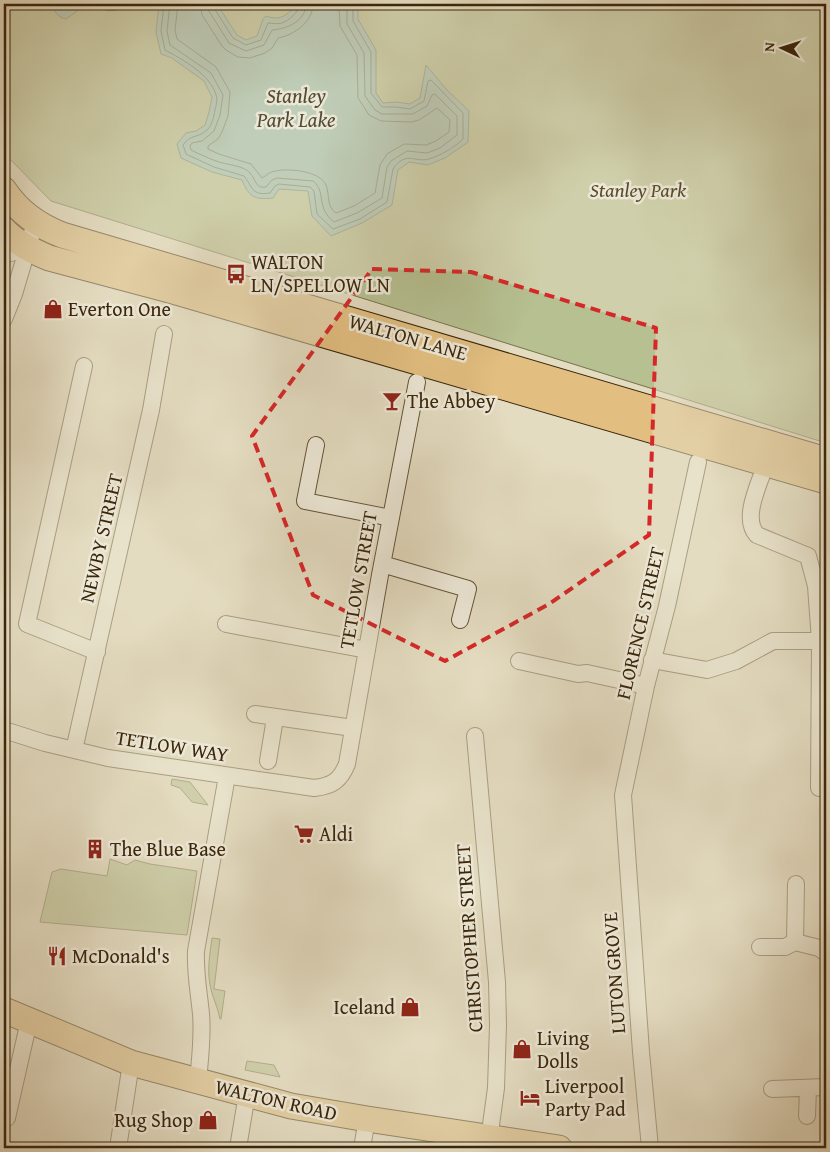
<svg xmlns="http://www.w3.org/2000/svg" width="830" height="1152" viewBox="0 0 830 1152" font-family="'Gentium Book Plus',serif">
<rect width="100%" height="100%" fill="#e4dcc1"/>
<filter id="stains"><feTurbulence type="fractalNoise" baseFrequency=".004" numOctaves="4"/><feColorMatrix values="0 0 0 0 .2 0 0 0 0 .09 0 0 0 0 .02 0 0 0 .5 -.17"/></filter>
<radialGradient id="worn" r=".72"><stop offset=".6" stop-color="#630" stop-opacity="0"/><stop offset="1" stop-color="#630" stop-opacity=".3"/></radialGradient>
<path fill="#b6c091" stroke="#78734e" d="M4,4H826V443L51,201L6,155L4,141Z
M172,779L190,782L208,805L192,802L180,788L171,785Z
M110,859L127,865L135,860L150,864L197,871L187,935L40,922L52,872L61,869L107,876Z
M212,938L220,939L214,989L225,991L221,1019H220C218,1007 212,997 210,985C207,968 210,954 212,938Z
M247,1061L274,1065L280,1077L245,1070Z"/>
<path fill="#95bcb0" stroke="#71806e" d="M52,4H120L117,10L108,11L95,6H84L66,19C59,18 53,11 52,4Z
M159,4H217L237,35L246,40L257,36L263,19L266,16C280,21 285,16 295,7V4H358V19L376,50V93L383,103L396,102L410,104L420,98L426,65L447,90L469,111L468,142L445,158L428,165L409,162L398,170L392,205L362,223L331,236L312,216L308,191L279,189L273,198C254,200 249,197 242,180L212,172L181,158L177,144L186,133L196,131L205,125L209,112L212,97L204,81L172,58L161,54L156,32Z"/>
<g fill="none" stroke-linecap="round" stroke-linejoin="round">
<path stroke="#68715d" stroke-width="1" d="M164,4L161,31L165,50C182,59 211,75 216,95C218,99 216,106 215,110C214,116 212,125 208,129C200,138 190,134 183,145L186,154L214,167L244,176C253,187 251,196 270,193L275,186L279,184L310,187L314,191L317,214L333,229L360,219L387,202L393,169C406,150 415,163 429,159C440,156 455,147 463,139V113L431,80L428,81L424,101L410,109L396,107H382L371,93V52L353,21V4
M170,4L167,31L170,45L211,73L223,95L220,115L214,131L202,141L192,143L190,146L191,150C199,154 208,158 216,161C226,165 243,165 250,173C256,179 255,189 266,187L272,180L277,178L313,181C327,192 315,207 334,222L357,213L382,198L387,167L391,161L407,151L427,153L440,148L457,135V116L435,94L432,95L427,106L413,114H382L375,110L365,96L364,53L347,24V4
M178,4L175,30L177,39L216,67L230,92L228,116L222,132L218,139L208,146V149L219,154L251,164L262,178C267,175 271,171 276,171C289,168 320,171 326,185C330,195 326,206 336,213L354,206L375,193L380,165L387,154L404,144L426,145L436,141L449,132L450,120L437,108L419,120L411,122L381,121L369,115L358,98L357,55L340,26L339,4
M200,4L202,15L222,46L226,50L238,57L250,58L265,53L272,48L278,38C294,35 313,22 313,4
M207,4L209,11L229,43L246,51L264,45L272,30C287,29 306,21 306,4
M214,4V8L233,38L246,45L261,40L268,23C273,23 279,25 284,22C291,19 299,11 300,4"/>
<defs>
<path id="minor" d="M4,255L27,248
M4,319L14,294L35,223
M84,366L27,624L97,652
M316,445L305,501L391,518
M382,564L468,589L460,620
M226,624L367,650
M652,660L707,670L736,661L773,641H820L816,586L808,556L757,535C741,518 760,483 766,463
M519,661L578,674L587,673L646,686
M255,714L353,728
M4,730L45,743L108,758L314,788C332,786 340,781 347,764L380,575L417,382
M475,736L497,982L498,1025L496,1088L488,1147
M74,750L151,410L164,334
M268,761L275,718
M819,788L820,641
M795,942L796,884
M760,947H785L795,942L819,948L826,953
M198,1081C200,1059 203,1036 201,1014C199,993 195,973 196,951L227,776
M772,1089L826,1087
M807,1116L808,1089
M7,1118L29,1021
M118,1148L131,1063
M238,1148L247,1094
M362,1148L367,1119
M650,1148L641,1052L623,795L646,686L667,606L698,462"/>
<path id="highway" d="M4,190C19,212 37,225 62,235L826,460
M4,230C16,243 32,251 49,258L173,291L826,481
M4,1010L131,1063L291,1106L367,1119L559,1148"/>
</defs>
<use href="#minor" stroke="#645438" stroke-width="18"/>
<use href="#highway" stroke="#3a260a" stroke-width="27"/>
<use href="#minor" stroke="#ede8d7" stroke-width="16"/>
<use href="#highway" stroke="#e2be80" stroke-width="25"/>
</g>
<path d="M0 0H830V1152H0ZM372,269L471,272L656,328L649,535L549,604L445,661L313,595L252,436Z" fill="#e4dcc1" fill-opacity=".55" fill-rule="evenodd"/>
<path fill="none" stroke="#d62828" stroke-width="4" stroke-dasharray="10 6" stroke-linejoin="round" d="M372,269L471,272L656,328L649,535L549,604L445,661L313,595L252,436Z"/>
<defs>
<symbol id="bus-bare" viewBox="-9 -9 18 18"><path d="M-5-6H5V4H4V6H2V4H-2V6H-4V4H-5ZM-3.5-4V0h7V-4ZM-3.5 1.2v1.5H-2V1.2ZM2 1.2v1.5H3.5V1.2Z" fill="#8f2418" stroke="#ede8d7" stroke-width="2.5" paint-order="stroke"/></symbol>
<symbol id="shop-bare" viewBox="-9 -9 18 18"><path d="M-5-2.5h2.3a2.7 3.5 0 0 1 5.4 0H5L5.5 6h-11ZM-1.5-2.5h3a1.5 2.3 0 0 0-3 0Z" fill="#8f2418" stroke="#ede8d7" stroke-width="2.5" paint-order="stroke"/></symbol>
<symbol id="bar-bare" viewBox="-9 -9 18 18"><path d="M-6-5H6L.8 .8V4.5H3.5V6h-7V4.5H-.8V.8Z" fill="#8f2418" stroke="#ede8d7" stroke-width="2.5" paint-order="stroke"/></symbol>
<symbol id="supermarket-bare" viewBox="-9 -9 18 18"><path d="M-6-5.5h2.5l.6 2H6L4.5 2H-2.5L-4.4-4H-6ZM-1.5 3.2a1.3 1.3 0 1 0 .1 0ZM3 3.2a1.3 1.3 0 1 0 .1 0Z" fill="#8f2418" stroke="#ede8d7" stroke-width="2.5" paint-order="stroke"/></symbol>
<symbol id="building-bare" viewBox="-9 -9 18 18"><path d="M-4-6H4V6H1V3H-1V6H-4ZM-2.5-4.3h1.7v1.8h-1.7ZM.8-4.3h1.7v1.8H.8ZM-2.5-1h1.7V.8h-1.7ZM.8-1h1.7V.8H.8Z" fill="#8f2418" stroke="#ede8d7" stroke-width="2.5" paint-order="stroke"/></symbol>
<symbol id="restaurant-bare" viewBox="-9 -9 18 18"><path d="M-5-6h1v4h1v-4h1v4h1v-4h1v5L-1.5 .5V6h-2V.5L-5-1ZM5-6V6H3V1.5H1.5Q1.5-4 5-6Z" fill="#8f2418" stroke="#ede8d7" stroke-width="2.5" paint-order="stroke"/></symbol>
<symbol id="hotel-bare" viewBox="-9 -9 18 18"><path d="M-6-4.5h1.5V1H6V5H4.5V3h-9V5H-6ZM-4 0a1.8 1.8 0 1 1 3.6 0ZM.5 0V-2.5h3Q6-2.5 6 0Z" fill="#8f2418" stroke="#ede8d7" stroke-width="2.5" paint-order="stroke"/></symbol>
</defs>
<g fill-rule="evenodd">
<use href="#bus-bare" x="222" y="260" width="28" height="28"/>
<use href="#shop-bare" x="39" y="295" width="28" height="28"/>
<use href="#bar-bare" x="378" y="387" width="28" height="28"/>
<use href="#supermarket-bare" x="290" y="820" width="28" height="28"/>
<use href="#building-bare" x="81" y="835" width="28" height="28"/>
<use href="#restaurant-bare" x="43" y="942" width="28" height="28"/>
<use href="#shop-bare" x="396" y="993" width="28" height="28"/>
<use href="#shop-bare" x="508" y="1035" width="28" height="28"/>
<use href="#hotel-bare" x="516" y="1084" width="28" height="28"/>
<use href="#shop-bare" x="194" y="1106" width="28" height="28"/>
</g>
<g text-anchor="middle" stroke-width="5" stroke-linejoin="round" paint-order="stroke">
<g font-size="20" font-style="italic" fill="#594c2c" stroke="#ede8d7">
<text x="638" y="197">Stanley Park</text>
</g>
<g font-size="20" fill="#3a260a" stroke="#ede8d7" text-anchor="start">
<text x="251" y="269">WALTON<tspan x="251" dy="23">LN/SPELLOW LN</tspan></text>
<text x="68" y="316">Everton One</text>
<text x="407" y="408">The Abbey</text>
<text x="319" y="841">Aldi</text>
<text x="110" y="856">The Blue Base</text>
<text x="72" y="963">McDonald's</text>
<text x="395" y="1014" text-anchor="end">Iceland</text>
<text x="537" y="1045">Living<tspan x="537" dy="23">Dolls</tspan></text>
<text x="545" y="1093">Liverpool<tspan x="545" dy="23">Party Pad</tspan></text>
<text x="193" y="1127" text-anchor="end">Rug Shop</text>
</g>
<g font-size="20" fill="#3a260a" stroke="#ede8d7">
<text transform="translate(408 337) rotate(16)" y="7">WALTON LANE</text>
<text transform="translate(101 538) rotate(-77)" y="7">NEWBY STREET</text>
<text transform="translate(358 580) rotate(-80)" y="7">TETLOW STREET</text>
<text transform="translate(640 623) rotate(-77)" y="7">FLORENCE STREET</text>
<text transform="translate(172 746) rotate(9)" y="7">TETLOW WAY</text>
<text transform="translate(469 938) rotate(-94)" y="7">CHRISTOPHER STREET</text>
<text transform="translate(614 973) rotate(-94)" y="7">LUTON GROVE</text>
<text transform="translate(276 1100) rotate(13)" y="7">WALTON ROAD</text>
</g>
<g font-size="21" font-style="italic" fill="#514c34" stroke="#ede8d7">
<text x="296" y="103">Stanley<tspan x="296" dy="24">Park Lake</tspan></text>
</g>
</g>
<rect width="830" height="1152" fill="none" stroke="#e4dcc1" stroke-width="20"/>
<rect x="5" y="5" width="820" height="1142" fill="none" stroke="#3a260a" stroke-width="2.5"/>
<rect x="10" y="10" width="810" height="1132" fill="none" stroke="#3a260a"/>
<g transform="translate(782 48) rotate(274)" stroke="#ede8d7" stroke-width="4" paint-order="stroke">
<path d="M0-4L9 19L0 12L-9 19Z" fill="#3a260a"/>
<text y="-8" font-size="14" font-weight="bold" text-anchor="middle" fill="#3a260a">N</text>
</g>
<rect width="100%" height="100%" filter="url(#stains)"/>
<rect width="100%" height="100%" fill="url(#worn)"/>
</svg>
